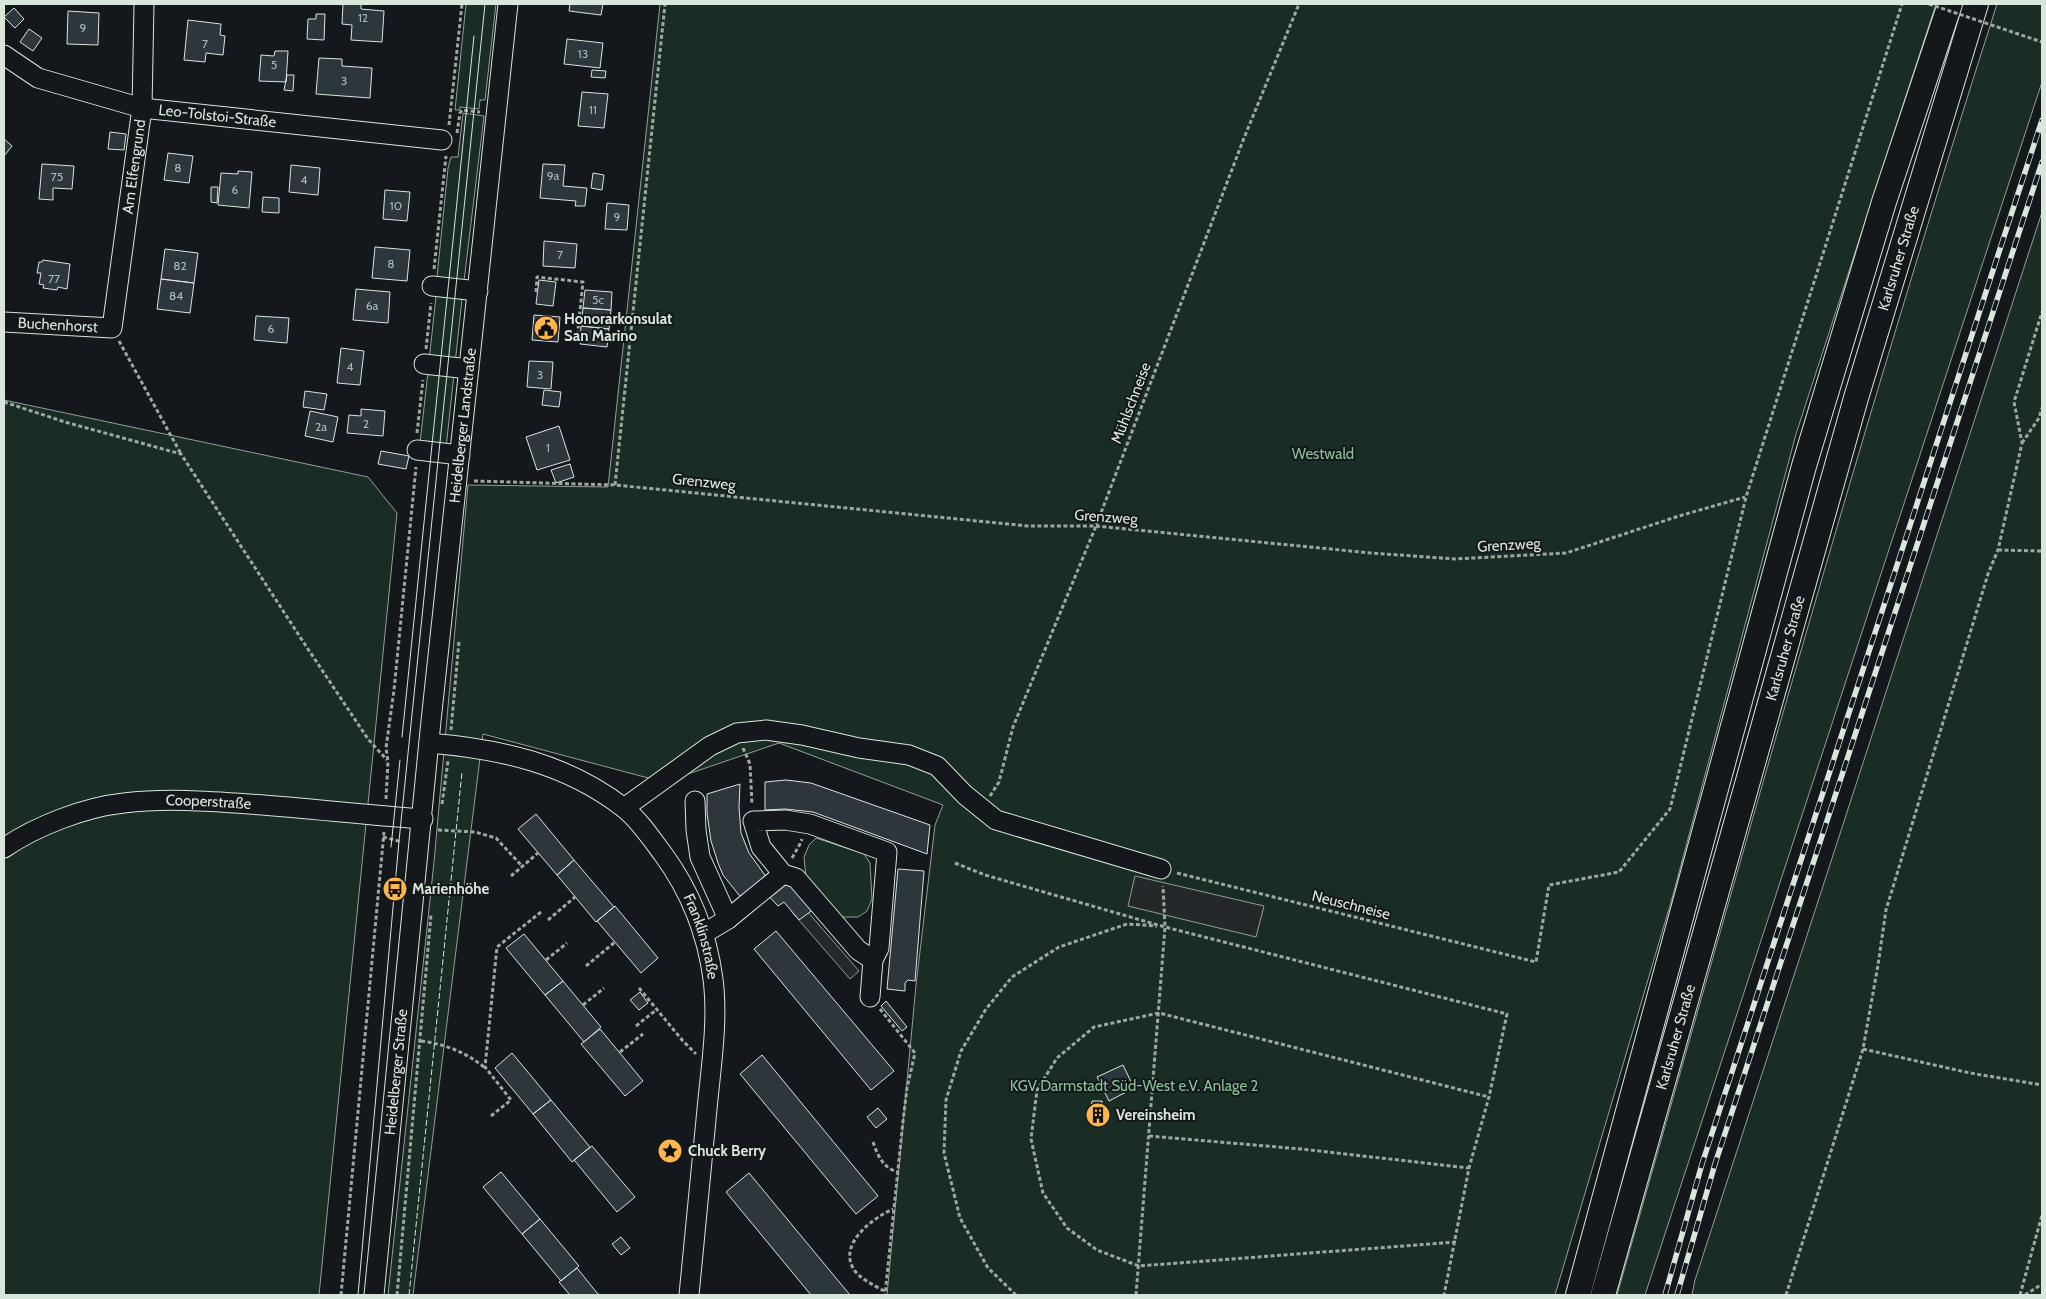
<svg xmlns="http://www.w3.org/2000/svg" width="2046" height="1299" viewBox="0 0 2046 1299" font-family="Cabin,sans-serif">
<rect width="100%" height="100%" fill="#14181c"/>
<path fill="#1a2d24" stroke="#939e99" d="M466,4H496L485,100H480L479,109L460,107V110H455Z
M660,4H1936L1796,434L1673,895L1555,1295H887L916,985L935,825L943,805L779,743L685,775L652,779L483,734L413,1295H388L434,862L468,485L608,487Z
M1997,4H2042V82L1645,1295H1617C1740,864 1860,431 1997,4Z
M463,113L484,116L464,281L437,277L448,168L451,157H458Z
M2042,212V1295H1692L1695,1280Z
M436,296L462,299L455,364L429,361Z
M428,372L454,374L446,448L420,443Z
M4,400L368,477L397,513L319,1295H4Z
M816,838L864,854L870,863L872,899L867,911L858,917H843L831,911L806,877L804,857L809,845Z"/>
<path fill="#24282b" stroke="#939e99" d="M1135,876L1264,906L1256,937L1128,906Z
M800,903L859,971L850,979L791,911Z"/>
<path fill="#2c363c" stroke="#d8e6dc" d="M343,4H361V9L384,11L382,42L351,40L352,25L342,24Z
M570,4H603L601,15L569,11Z
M14,8L24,19L15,28L4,17Z
M68,11L99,13L98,45L67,44Z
M316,14H325L324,40L307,39L308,19H316Z
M188,20L221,24L220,35L225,36L223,55L206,53L205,62L184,60Z
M29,29L42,38L33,51L20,42Z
M567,39L603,43L600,68L564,64Z
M275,51H288L286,82L259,81L261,55L274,56Z
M319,58L342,59V66L372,68L370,98L316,94Z
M592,70L606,71L605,78L591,77Z
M287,75H294L293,91L284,90Z
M582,92L608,94L604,128L578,126Z
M110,132L126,134L124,150L108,149Z
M4,139L12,146L4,156Z
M168,153L193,156L189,183L164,180Z
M42,164L74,166L72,189L53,188V200L39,199Z
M543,164L565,165L563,186L587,188L585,206H575L576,201L540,198Z
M291,165L320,168L318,195L289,192Z
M238,171L252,172L249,208L218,205L221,173L238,174Z
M593,173L604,175L602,190L591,188Z
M211,187H218L217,203L211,202Z
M385,190L410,192L407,221L383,219Z
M263,197L279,198V213L262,212Z
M607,203L629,205L627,230L605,229Z
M544,241L577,244L575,268L543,266Z
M375,247L410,250L407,281L372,278Z
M165,249L198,253L194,283L161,279Z
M43,260L70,264L67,289L58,287L57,290L43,288L44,285L39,284L41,273H37L39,262H42Z
M161,279L194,283L190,313L157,309Z
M539,280L556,282L553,306L536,304Z
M356,289L390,292L388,323L353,320Z
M585,290L612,292L611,310L583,308Z
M583,308L611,310L609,329L581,326Z
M534,315L560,317L558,342L532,340Z
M256,316L289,318L287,343L254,340Z
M581,326L609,329L607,347L580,344Z
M341,348L364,351L360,385L337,383Z
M529,361L553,362L551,389L527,387Z
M544,390L561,392L559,407L542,405Z
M305,391L327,394L324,410L303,407Z
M361,409L385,411L383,436L347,433L349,415L361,416Z
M310,411L338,417L333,442L305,436Z
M559,426L570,460L537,470L526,437Z
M381,451L409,456L406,469L378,464Z
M570,464L574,477L556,483L551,470Z
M786,780L811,783L930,825L927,854L813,812L785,809L765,810V782Z
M740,784L739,807L741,833L749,853L767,878L743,900L723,875L718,863L711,841L707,813V794Z
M536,814L574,860L557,875L518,829Z
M574,860L614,907L596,922L557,875Z
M898,869L924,871L915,981L908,980L905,983V991L887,989Z
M782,885H787L796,888L814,909L799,920L784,902L778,906L767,894Z
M615,906L658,958L641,973L597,921Z
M776,931L894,1071L871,1090L754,949Z
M524,934L563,981L545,995L506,948Z
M563,981L601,1027L584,1042L545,995Z
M640,992L648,1003L639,1010L630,1000Z
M886,1001L907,1027L902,1031L881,1006Z
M600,1029L643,1081L625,1096L581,1044Z
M512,1053L551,1100L533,1114L495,1068Z
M762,1055L878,1196L856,1214L740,1074Z
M1123,1065L1134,1088L1109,1101L1097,1077Z
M551,1100L590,1147L572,1162L533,1114Z
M1092,1101H1102V1123L1094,1122V1107H1091Z
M878,1108L887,1119L876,1128L867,1117Z
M592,1146L635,1197L617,1212L574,1160Z
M501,1172L540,1219L522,1234L483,1187Z
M749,1173L850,1295H811L726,1192Z
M540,1219L579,1266L561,1281L522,1234Z
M621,1237L630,1248L621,1255L612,1244Z
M577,1268L597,1293L600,1295H570L559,1282Z"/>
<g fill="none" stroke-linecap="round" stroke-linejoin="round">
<defs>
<g id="minor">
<path id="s1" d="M4,55L38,78L142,108L442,140"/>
<path d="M432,286L478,291"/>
<path id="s2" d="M4,322L112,328L142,108L144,4"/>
<path d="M424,364L469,369"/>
<path d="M417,450L460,455"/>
<path id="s3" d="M429,743C500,749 566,763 624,808C639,820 651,838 663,854C690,891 707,933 713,979C718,1018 712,1060 708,1099C702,1165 695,1230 689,1295"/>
<path d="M695,801L696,830L700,857L728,919"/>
<path d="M624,808L710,746L737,733L766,730L802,735L859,748L909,755L937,766L965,795L996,820L1161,869"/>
<path id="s4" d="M4,848C36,826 85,807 124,803C165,798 207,801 249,804C307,808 365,815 423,819"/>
<path d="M783,874L796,878L858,950L873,960"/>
<path d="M703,934L728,919L783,874L761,847L753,821L785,820L810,824L887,852L879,948L873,960L870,997"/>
<path id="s5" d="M374,1295L431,721L508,4"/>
</g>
<g id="major">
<path d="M1578,1295L1804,466L1884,202L1950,4"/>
<path id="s6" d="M1603,1295L1856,398L1976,4"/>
</g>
</defs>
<use href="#minor" stroke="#d8e6dc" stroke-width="21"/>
<use href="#major" stroke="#d8e6dc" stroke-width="26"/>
<path stroke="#9da8a2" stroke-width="3" stroke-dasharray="4 2.5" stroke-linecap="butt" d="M449,125L462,4
M457,133L460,113L462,110L480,112
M434,269L446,156
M536,292L537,277L583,282L577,339
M119,341L181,454
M426,349L431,303
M4,402L65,422L181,454L304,643L368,739L387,760
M417,433L423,380
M2022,443L2039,418L2042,408
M474,481L615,485L1028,526H1096L1371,553L1455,559L1566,553L1679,516L1745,497
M615,485L665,4
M1998,550L2042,551
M451,730L459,641
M743,748L750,764L752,805
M990,796L999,782L1013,727L1096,526L1244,138L1299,4
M386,799L388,761L386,748L394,690L416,467
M442,804L448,761
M438,830L475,832L496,838L522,866
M383,837L402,842
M792,858L800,844L802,839
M955,863L985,875L1165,927L1507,1014L1489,1097L1469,1168
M1177,873L1536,962L1549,885L1619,872L1670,809L1746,497L1902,4
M511,876L538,853
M548,920L575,897
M546,960L567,943
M586,966L615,942
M639,988L683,1041L696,1054
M583,1005L604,988
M880,1009L915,1053L907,1088L903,1121L885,1295
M636,1026L656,1010
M421,1041C445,1044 465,1052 484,1067
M1863,1049L1970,1073L2042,1085
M620,1052L643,1034
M491,1116L511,1100L485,1067L497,947L541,912
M1149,1136L1301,1149L1469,1168L1444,1295
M873,1142C878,1156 883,1168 898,1172
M1456,1242L1139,1266L1097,1250L1067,1228L1043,1193L1031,1139L1037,1090L1057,1058L1094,1027L1159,1013L1489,1097
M884,1291C874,1285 858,1278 853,1268C839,1243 873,1218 893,1209
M341,1295L384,832
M397,1295L431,915
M1016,1295L988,1268L960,1218L944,1153L946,1100L961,1051L986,1009L1012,977L1059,947L1127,924L1157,926
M1136,1295L1165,927L1163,886
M1786,1295L1863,1049L1878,965L1886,910L1988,574L1998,550L2022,443L2014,402L2042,312
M2020,1295L2042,1215
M2025,1295L2042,1284"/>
<use href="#minor" stroke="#14181c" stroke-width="19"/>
<use href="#major" stroke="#14181c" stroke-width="24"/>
<path stroke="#d8e6dc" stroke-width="1" d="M402,737L474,36
M391,847L400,760
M358,1295L399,841L485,4"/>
<defs>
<path id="rail" d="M1665,1295L1702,1164L2042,120
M1677,1295L1715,1164L2042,162"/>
</defs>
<use href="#rail" stroke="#d8e6dc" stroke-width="5.5"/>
<use href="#rail" stroke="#14181c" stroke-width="4" stroke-dasharray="11" stroke-linecap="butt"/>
<path stroke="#9da8a2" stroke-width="3" stroke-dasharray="4 2.5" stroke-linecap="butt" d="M1929,4L2042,42"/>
<path stroke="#d8e6dc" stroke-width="1" stroke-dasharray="6 2.5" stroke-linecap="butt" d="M409,1295L462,772"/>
</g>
<defs>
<symbol id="civic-disc" viewBox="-11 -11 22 22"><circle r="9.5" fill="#ffb74d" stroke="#14181c"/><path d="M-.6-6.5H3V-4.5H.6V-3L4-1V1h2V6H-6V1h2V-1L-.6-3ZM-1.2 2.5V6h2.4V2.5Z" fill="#111"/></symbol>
<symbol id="bus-disc" viewBox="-11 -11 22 22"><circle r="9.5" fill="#ffb74d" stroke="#14181c"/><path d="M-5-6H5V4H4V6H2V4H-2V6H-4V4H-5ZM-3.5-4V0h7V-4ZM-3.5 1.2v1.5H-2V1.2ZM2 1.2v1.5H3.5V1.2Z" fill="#111"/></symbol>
<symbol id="building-disc" viewBox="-11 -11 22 22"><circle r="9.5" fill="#ffb74d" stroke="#14181c"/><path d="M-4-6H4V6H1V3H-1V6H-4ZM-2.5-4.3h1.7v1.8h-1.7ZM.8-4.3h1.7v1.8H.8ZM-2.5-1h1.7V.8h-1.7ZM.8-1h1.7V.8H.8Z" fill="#111"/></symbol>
<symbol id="sight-disc" viewBox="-11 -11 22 22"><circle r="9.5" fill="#ffb74d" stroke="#14181c"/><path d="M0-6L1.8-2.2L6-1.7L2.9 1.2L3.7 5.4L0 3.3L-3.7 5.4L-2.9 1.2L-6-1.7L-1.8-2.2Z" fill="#111"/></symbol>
</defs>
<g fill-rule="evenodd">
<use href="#civic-disc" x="532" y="314" width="28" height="28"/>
<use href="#bus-disc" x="381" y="875" width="28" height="28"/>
<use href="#building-disc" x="1084" y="1101" width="28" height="28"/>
<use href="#sight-disc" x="656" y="1137" width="28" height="28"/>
</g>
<g text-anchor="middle" stroke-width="4" stroke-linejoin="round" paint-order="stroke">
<g font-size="12" fill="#adbab4">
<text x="363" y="22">12</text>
<text x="83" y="32">9</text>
<text x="205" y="48">7</text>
<text x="583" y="58">13</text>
<text x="274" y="69">5</text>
<text x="344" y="85">3</text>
<text x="593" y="114">11</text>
<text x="178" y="172">8</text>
<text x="553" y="180">9a</text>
<text x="57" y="181">75</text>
<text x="304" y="184">4</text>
<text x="235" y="194">6</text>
<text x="396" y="210">10</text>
<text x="617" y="221">9</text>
<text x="560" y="259">7</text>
<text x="391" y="268">8</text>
<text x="180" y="270">82</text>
<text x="54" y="283">77</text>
<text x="176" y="300">84</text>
<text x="598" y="304">5c</text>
<text x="372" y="310">6a</text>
<text x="271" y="333">6</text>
<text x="350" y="371">4</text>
<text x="540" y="379">3</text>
<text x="366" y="428">2</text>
<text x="321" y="431">2a</text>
<text x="548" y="452">1</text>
</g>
<g font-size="15" fill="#d8e6dc" stroke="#14181c">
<text dy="5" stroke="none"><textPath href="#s1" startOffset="225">Leo-Tolstoi-Straße</textPath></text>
<text dy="5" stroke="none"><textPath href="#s2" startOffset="271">Am Elfengrund</textPath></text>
<text dy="5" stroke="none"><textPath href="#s6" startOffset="1078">Karlsruher Straße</textPath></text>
<text dy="5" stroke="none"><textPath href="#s2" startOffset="54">Buchenhorst</textPath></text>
<text transform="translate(1131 403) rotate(-69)" y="5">Mühlschneise</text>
<text dy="5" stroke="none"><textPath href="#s5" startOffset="874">Heidelberger Landstraße</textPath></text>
<text transform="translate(704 482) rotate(6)" y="5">Grenzweg</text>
<text transform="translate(1106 517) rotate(4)" y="5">Grenzweg</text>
<text transform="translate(1509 545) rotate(-3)" y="5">Grenzweg</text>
<text dy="5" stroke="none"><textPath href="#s6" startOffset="672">Karlsruher Straße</textPath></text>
<text dy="5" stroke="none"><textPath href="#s4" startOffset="214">Cooperstraße</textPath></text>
<text transform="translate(1351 905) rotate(14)" y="5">Neuschneise</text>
<text dy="5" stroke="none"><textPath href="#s3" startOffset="361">Franklinstraße</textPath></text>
<text dy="5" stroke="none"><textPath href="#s6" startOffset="268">Karlsruher Straße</textPath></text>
<text dy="5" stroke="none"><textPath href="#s5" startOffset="224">Heidelberger Straße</textPath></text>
</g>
<g font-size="15" font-weight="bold" fill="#d8e6dc" stroke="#14181c" text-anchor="start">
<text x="564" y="324">Honorarkonsulat<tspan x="564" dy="17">San Marino</tspan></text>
<text x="412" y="894">Marienhöhe</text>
<text x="1116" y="1120">Vereinsheim</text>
<text x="688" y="1156">Chuck Berry</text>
</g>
<g font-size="15" fill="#8ac095" stroke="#14181c">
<text x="1323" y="459">Westwald</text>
<text x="1134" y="1091">KGV Darmstadt Süd-West e.V. Anlage 2</text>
</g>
</g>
<rect width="2046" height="1299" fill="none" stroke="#d8e6dc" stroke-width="10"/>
</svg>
